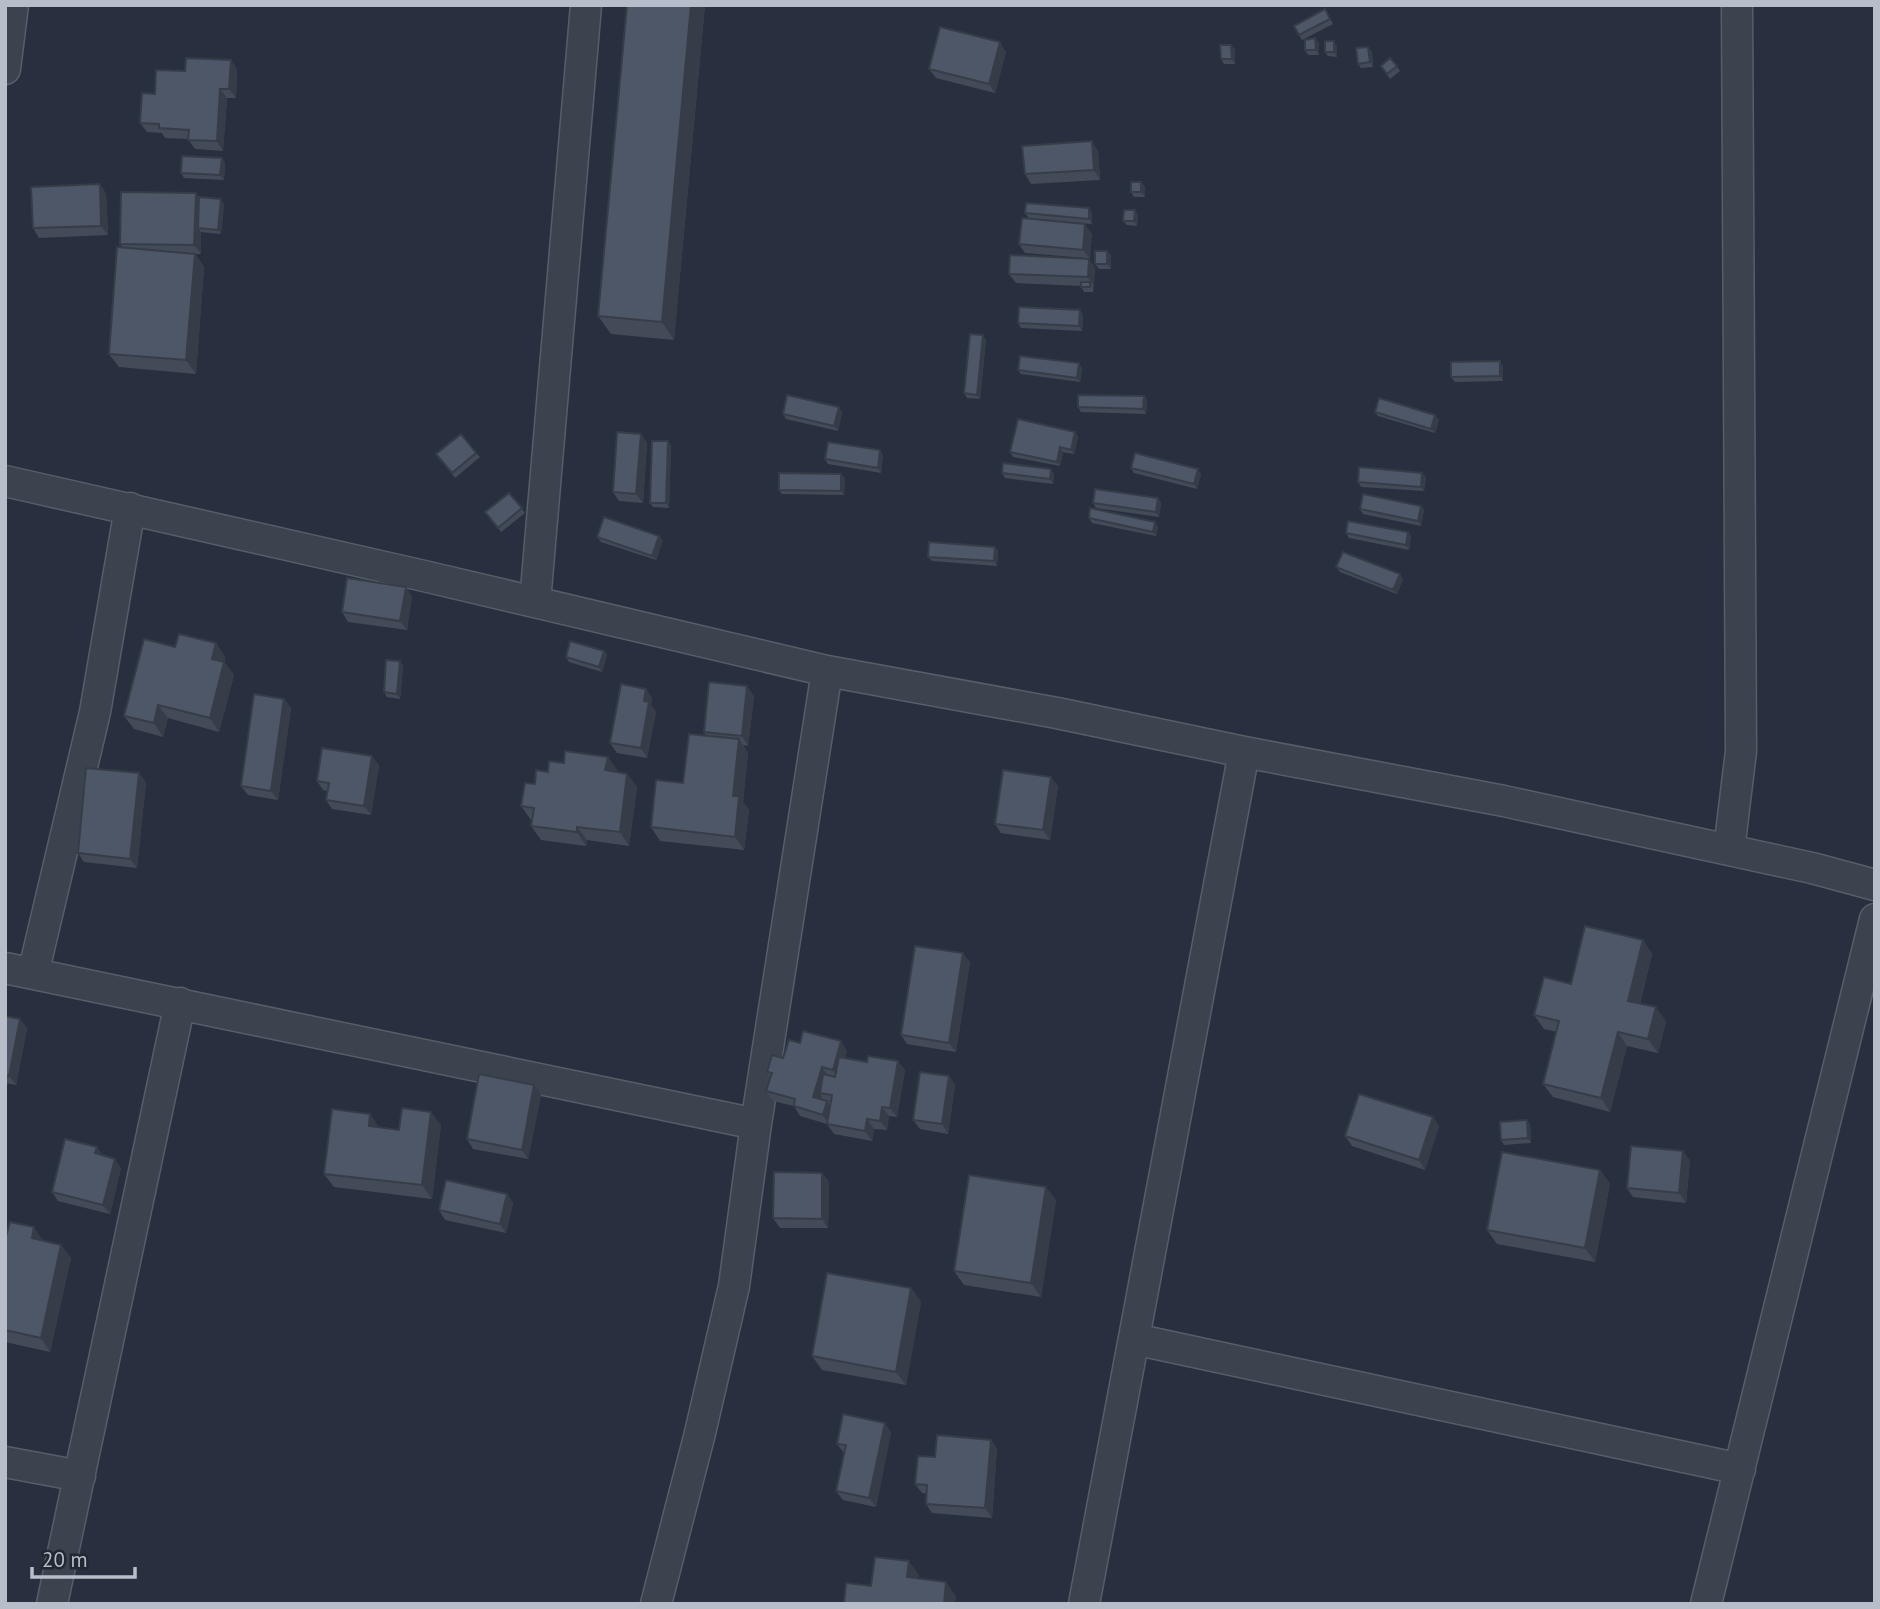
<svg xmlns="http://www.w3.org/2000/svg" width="1880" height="1609" viewBox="0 0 1880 1609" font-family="'PT Sans',sans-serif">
<rect width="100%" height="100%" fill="#28303f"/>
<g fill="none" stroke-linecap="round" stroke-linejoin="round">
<defs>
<path id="street" d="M5,69L13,5
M5,481L424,576L827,671L1057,713L1244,752L1504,801L1812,868L1875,885
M535,602L586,5
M1729,850L1741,751L1737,5
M5,968L756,1124
M33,974L95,712L130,508
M1134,1339L1740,1469
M5,1462L80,1476
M52,1604L180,1003
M656,1604L700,1433L734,1286L756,1124L827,671
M1084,1604L1244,752
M1706,1604L1875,919"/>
</defs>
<use href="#street" stroke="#565e69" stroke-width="33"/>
<use href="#street" stroke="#3b434f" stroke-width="30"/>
</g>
<path fill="#434b59" d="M627,5H705L674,340L611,334L598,316Z
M1325,9L1333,24L1302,40L1299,35Z
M1315,38L1319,43V55H1308L1305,50Z
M1231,45L1235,50V64H1224L1221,59Z
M1337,46V57L1328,56L1325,52Z
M1006,52L995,93L936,78L929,69Z
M1372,52L1373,67L1361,68L1358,64Z
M1390,58L1400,71L1390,79L1381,66Z
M237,69L236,98H227L223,151L195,149L188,139L165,138L162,133L147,132L140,123L155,94L185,71Z
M1098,151L1100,180L1031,184L1025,174Z
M222,158L225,163L224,180L184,178L181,173Z
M1141,182L1145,187V197H1134L1131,192Z
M106,193L108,235L39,238L33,228Z
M199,197L224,204L221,234L201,232V254H195L204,267L196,374L119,367L109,354L123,248L120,244Z
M1135,210L1138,215L1137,226L1127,225L1123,221Z
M1025,213H1092V224L1029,218Z
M1092,234L1089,259L1095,268L1093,292H1084L1081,286L1016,283L1009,274L1086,258L1025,253L1019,244Z
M1111,255V269H1099L1095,264Z
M1080,310L1083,315L1082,331L1021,328L1018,323Z
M986,340L980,399L967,398L964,393Z
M1503,366V381L1455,382L1451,377Z
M1082,368L1080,382L1021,374L1018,370Z
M1144,396L1147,400L1146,414L1081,412L1078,407Z
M842,412L838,431L786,419L783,414Z
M1375,412L1439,420L1435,433L1378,416Z
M641,434L647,443L643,503L619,501L613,492Z
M1078,436L1074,454L1063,452L1060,466L1013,457L1010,452Z
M668,441L671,446L669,508L653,507L650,503Z
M476,453L480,457L455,478L440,459Z
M883,455L881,473L828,464L825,459Z
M1131,468L1201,474L1197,489L1134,473Z
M1002,473L1054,474L1053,484L1005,478Z
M1426,477L1424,491L1361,487L1358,482Z
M845,478L844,495L782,494L779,490Z
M509,493L525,513L501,532L485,512Z
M1158,498L1161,503L1159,517L1096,508L1093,503Z
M1421,506L1424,510L1421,526L1363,514L1360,509Z
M1089,518L1158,527L1156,536L1092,523Z
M1408,532L1411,536L1409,550L1349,538L1346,533Z
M597,537L663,540L656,560L601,542Z
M995,547L998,551L997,566L932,561L928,557Z
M1336,567L1403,579L1397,594L1340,572Z
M412,596L407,630L348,622L342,612Z
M216,643L225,657L224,662L234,675L219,732L168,718L163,737L134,729L124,716L175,647Z
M604,651L607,655L602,672L569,662L566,657Z
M403,666L400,699L387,697L384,692Z
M646,689L652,698L651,705L656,712L647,758L617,753L610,743Z
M754,696L748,746L743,745L748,753L743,802L749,810L744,850L660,841L651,827L683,783L706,736L704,732Z
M284,699L291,708L278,800L248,795L241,786Z
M608,757L617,770V772L627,774L637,787L629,846L587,840L586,846L541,840L531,826L532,820H531L521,806L535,784L548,772L564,763Z
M379,765L371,815L332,809L326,800L327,791L323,790L317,781Z
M146,782L137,868L84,862L78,853Z
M1058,786L1050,840L1001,833L995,824Z
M1643,940L1652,954L1640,1004L1666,1021L1658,1053L1627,1046L1610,1112L1553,1097L1543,1084L1557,1032L1544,1029L1534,1015L1571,984Z
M970,962L956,1052L907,1044L901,1035Z
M5,1016L27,1028L16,1085L5,1083Z
M800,1043L847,1051L845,1058L905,1070L897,1117L889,1116L887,1130L874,1129L872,1141L834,1134L827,1124L800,1116L794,1106L773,1101L766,1091L770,1077L767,1072L783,1058Z
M949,1076L955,1085L948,1134L920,1129L913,1120Z
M534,1085L541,1095L528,1159L473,1149L467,1139Z
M370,1114L379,1128L399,1130L441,1125L432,1199L334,1187L324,1174Z
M1433,1117L1439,1126L1425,1170L1352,1146L1345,1136Z
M1527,1120L1530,1125L1531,1143L1504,1145L1501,1140Z
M103,1156L121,1168L110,1214L58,1201L52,1192Z
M1690,1160L1686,1203L1633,1197L1627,1188Z
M1600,1170L1610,1184L1595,1262L1497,1244L1487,1230Z
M822,1173L829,1182L828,1228H780L773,1218Z
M507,1194L513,1203L506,1233L445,1220L439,1210Z
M1056,1200L1041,1297L964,1285L954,1271Z
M5,1240L43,1241L61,1245L71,1258L50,1352L5,1342Z
M911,1288L921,1302L906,1385L822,1370L812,1356Z
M891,1432L876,1507L843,1500L836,1491L844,1453L837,1444Z
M991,1440L997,1449L992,1518L932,1513L926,1504L927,1494L922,1493L915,1484L935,1457Z"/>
<path fill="#373d48" d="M691,5H705L674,340L662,322Z
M1315,38L1319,43V55L1316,50Z
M1334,41L1337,46V57L1334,52Z
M1000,42L1006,52L995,93L989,84Z
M1231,45L1235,50V64L1232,59Z
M1368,47L1372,52L1373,67L1370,62Z
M231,60L237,69L236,98L229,89Z
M220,89L227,98L223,151L217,141Z
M1092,141L1098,151L1100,180L1094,170Z
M222,158L225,163L224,180L220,175Z
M1141,182L1145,187V197L1141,192Z
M100,184L106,193L108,235L101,226Z
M196,193L202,202L198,228L201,232V254L194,245Z
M221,199L224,204L221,234L218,230Z
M1089,208L1092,213V224L1089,219Z
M1135,210L1138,215L1137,226L1134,221Z
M1085,224L1092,234L1090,259L1083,250Z
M1107,251L1111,255V269L1107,264Z
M195,254L204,267L196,374L186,360Z
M1089,259L1095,268L1094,287L1088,277Z
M1080,310L1083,315L1082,331L1079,326Z
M983,335L986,340L980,399L977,395Z
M1500,361L1503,366V381L1500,376Z
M1079,363L1082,368L1080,382L1077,378Z
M1144,396L1147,400L1146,414L1143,409Z
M839,407L842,412L838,431L834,426Z
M1435,415L1439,420L1435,433L1431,429Z
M1075,432L1078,436L1074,454L1071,450Z
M641,434L647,443L643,503L636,494Z
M668,441L671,446L669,508L666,503Z
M1060,447L1063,452L1060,466L1057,462Z
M880,450L883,455L881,473L878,468Z
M1051,469L1054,474L1053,484L1050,479Z
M1198,469L1201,474L1197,489L1194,484Z
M1422,473L1426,477L1424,491L1421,487Z
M841,474L845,478L844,495L841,491Z
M1158,498L1161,503L1159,517L1156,512Z
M1421,506L1424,510L1421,526L1418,521Z
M1155,522L1158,527L1156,536L1153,532Z
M1408,532L1411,536L1409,550L1406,545Z
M659,536L663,540L656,560L652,556Z
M995,547L998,551L997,566L994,561Z
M1400,574L1403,579L1397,594L1393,590Z
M406,587L412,596L407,630L400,621Z
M216,643L225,657L221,672L212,659Z
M604,651L607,655L602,672L599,667Z
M400,661L403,666L400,699L397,694Z
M224,662L234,675L219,732L210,718Z
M747,686L754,696L748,746L742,736Z
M646,689L652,698L651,705L656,712L647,758L641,748L644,701Z
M284,699L291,708L278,800L271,791Z
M158,705L168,718L163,737L154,723Z
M739,739L748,753L743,802L749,810L744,850L735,837L733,796Z
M372,756L379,765L371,815L364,806Z
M608,757L617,770L615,784L605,770Z
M139,773L146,782L137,868L130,859Z
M627,774L637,787L629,846L620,832Z
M1051,777L1058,786L1050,840L1043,830Z
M577,827L587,840L586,846L577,832Z
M1643,940L1652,954L1637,1014L1628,1001Z
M963,953L970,962L956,1052L949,1043Z
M1656,1007L1666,1021L1658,1053L1648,1039Z
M20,1019L27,1028L16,1085L9,1076Z
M1618,1032L1627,1046L1610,1112L1601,1098Z
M841,1041L847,1051L840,1080L833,1070Z
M898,1061L905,1070L897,1117L890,1108Z
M822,1067L828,1076L820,1093L822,1097L820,1106L813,1097Z
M949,1076L955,1085L948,1134L942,1124Z
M534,1085L541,1095L528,1159L522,1150Z
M827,1101L833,1110L829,1125L823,1115Z
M882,1107L889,1116L887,1130L880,1121Z
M431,1112L441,1125L432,1199L422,1185Z
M370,1114L379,1128L369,1126Z
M1433,1117L1439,1126L1425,1170L1419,1160Z
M867,1119L874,1129L872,1141L865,1131Z
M1527,1120L1530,1125L1531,1143L1528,1138Z
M97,1147L103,1156L95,1153Z
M1683,1151L1690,1160L1686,1203L1679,1193Z
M115,1159L121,1168L110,1214L103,1205Z
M1600,1170L1610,1184L1595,1262L1585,1248Z
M822,1173L829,1182L828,1228L822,1219Z
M1046,1187L1056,1200L1041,1297L1031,1283Z
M507,1194L513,1203L506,1233L500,1224Z
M34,1227L43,1241L32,1238Z
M61,1245L71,1258L50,1352L41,1338Z
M911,1288L921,1302L906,1385L896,1372Z
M885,1423L891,1432L876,1507L869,1498Z
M991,1440L997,1449L992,1518L985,1508Z
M909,1561L919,1575L917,1591L907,1577Z
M946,1582L956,1596L955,1604H944Z"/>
<path fill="#4e5767" stroke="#373d48" stroke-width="2" d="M627,5H691L662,322L598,316Z
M1325,9L1330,19L1299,35L1294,26Z
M940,27L1000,42L989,84L929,69Z
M1315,38L1316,50H1305V40Z
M1325,41H1334V52H1325Z
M1220,45H1231L1232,59H1221Z
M1368,47L1370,62L1358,64L1356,48Z
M186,58L231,60L229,89H220L217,141L188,140L189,130L159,128V124L140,123L142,93L155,94L156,70L185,71Z
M1390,58L1397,66L1387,74L1381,66Z
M1092,141L1094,170L1025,174L1022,146Z
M182,156L222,158L220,175L181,173Z
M1131,182H1141V192H1131Z
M100,184L101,226L33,228L31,187Z
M121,192L196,193L194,245L120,244Z
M199,197L221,199L218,230L198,228Z
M1026,203L1089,208V219L1025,213Z
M1124,210H1135L1134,221H1123Z
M1022,218L1085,224L1083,250L1019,244Z
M117,247L195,254L186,360L109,354Z
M1095,251H1107V264H1095Z
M1010,255L1089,259L1088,277L1009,274Z
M1081,282H1090V287H1081Z
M1019,307L1080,310L1079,326L1018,323Z
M970,334L983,335L977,395L964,393Z
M1020,356L1079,363L1077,378L1018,370Z
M1500,361V376L1451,377V362Z
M787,395L839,407L834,426L783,414Z
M1078,395L1144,396L1143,409L1078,407Z
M1379,398L1435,415L1431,429L1375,412Z
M1018,419L1075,432L1071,450L1060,447L1057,462L1010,452Z
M617,432L641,434L636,494L613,492Z
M461,434L476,453L452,473L436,454Z
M652,441H668L666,503H650Z
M828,442L880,450L878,468L825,459Z
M1135,453L1198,469L1194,484L1131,468Z
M1003,463L1051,469L1050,479L1002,473Z
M1359,467L1422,473L1421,487L1358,482Z
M779,473L841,474V491L779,490Z
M1095,489L1158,498L1156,512L1093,503Z
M509,493L522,508L498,528L485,512Z
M1363,494L1421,506L1418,521L1360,509Z
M1090,508L1155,522L1153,532L1089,518Z
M604,517L659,536L652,556L597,537Z
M1348,521L1408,532L1406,545L1346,533Z
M929,542L995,547L994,561L928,557Z
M1343,552L1400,574L1393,590L1336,567Z
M347,578L406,587L400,621L342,612Z
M179,634L216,643L212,659L224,662L210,718L158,705L154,723L124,716L144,639L175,647Z
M570,641L604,651L599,667L566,657Z
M386,660L400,661L397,694L384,692Z
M709,682L747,686L742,736L704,732Z
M621,684L646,689L644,701L649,702L641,748L610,743Z
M254,694L284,699L271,791L241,786Z
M689,734L739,739L733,796H739L735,837L651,827L656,780L683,783Z
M322,748L372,756L364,806L326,800L329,783L317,781Z
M565,751L608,757L605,770L627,774L620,832L577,827V832L531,826L534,808L521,806L525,783L535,784L536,770L548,772L549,761L564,763Z
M86,768L139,773L130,859L78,853Z
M1003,770L1051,777L1043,830L995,824Z
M1585,926L1643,940L1628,1001L1656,1007L1648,1039L1618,1032L1601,1098L1543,1084L1559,1021L1534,1015L1544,977L1571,984Z
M915,946L963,953L949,1043L901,1035Z
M5,1016L20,1019L9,1076L5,1075Z
M803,1031L841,1041L833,1070L822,1067L813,1097L827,1101L823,1115L794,1106L795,1099L766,1091L772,1073L767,1072L772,1055L783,1058L789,1040L800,1043Z
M868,1056L898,1061L890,1108L882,1107L880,1121L867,1119L865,1131L827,1124L832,1095L820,1093L823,1074L835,1077L839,1057L867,1062Z
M920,1072L949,1076L942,1124L913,1120Z
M479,1074L534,1085L522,1150L467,1139Z
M1359,1094L1433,1117L1419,1160L1345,1136Z
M402,1108L431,1112L422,1185L324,1174L332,1109L370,1114L369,1126L399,1130Z
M1527,1120L1528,1138L1501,1140L1500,1122Z
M65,1139L97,1147L95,1153L115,1159L103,1205L52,1192Z
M1631,1146L1683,1151L1679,1193L1627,1188Z
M1502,1152L1600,1170L1585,1248L1487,1230Z
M774,1172L822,1173V1219L773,1218Z
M969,1175L1046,1187L1031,1283L954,1271Z
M446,1180L507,1194L500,1224L439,1210Z
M10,1222L34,1227L32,1238L61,1245L41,1338L5,1330V1240Z
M827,1273L911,1288L896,1372L812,1356Z
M843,1414L885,1423L869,1498L836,1491L846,1445L837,1444Z
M937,1435L991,1440L985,1508L926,1504L927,1485L915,1484L918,1456L935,1457Z
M875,1557L909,1561L907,1577L946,1582L944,1604H844L846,1583L871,1586Z"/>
<rect width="1880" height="1609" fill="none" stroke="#b8bec9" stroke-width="14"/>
<path d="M32 1567v10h103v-10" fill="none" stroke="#b8bec9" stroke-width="3.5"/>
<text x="42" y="1567" font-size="21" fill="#b8bec9" stroke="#202834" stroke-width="5" paint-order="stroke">20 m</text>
</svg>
